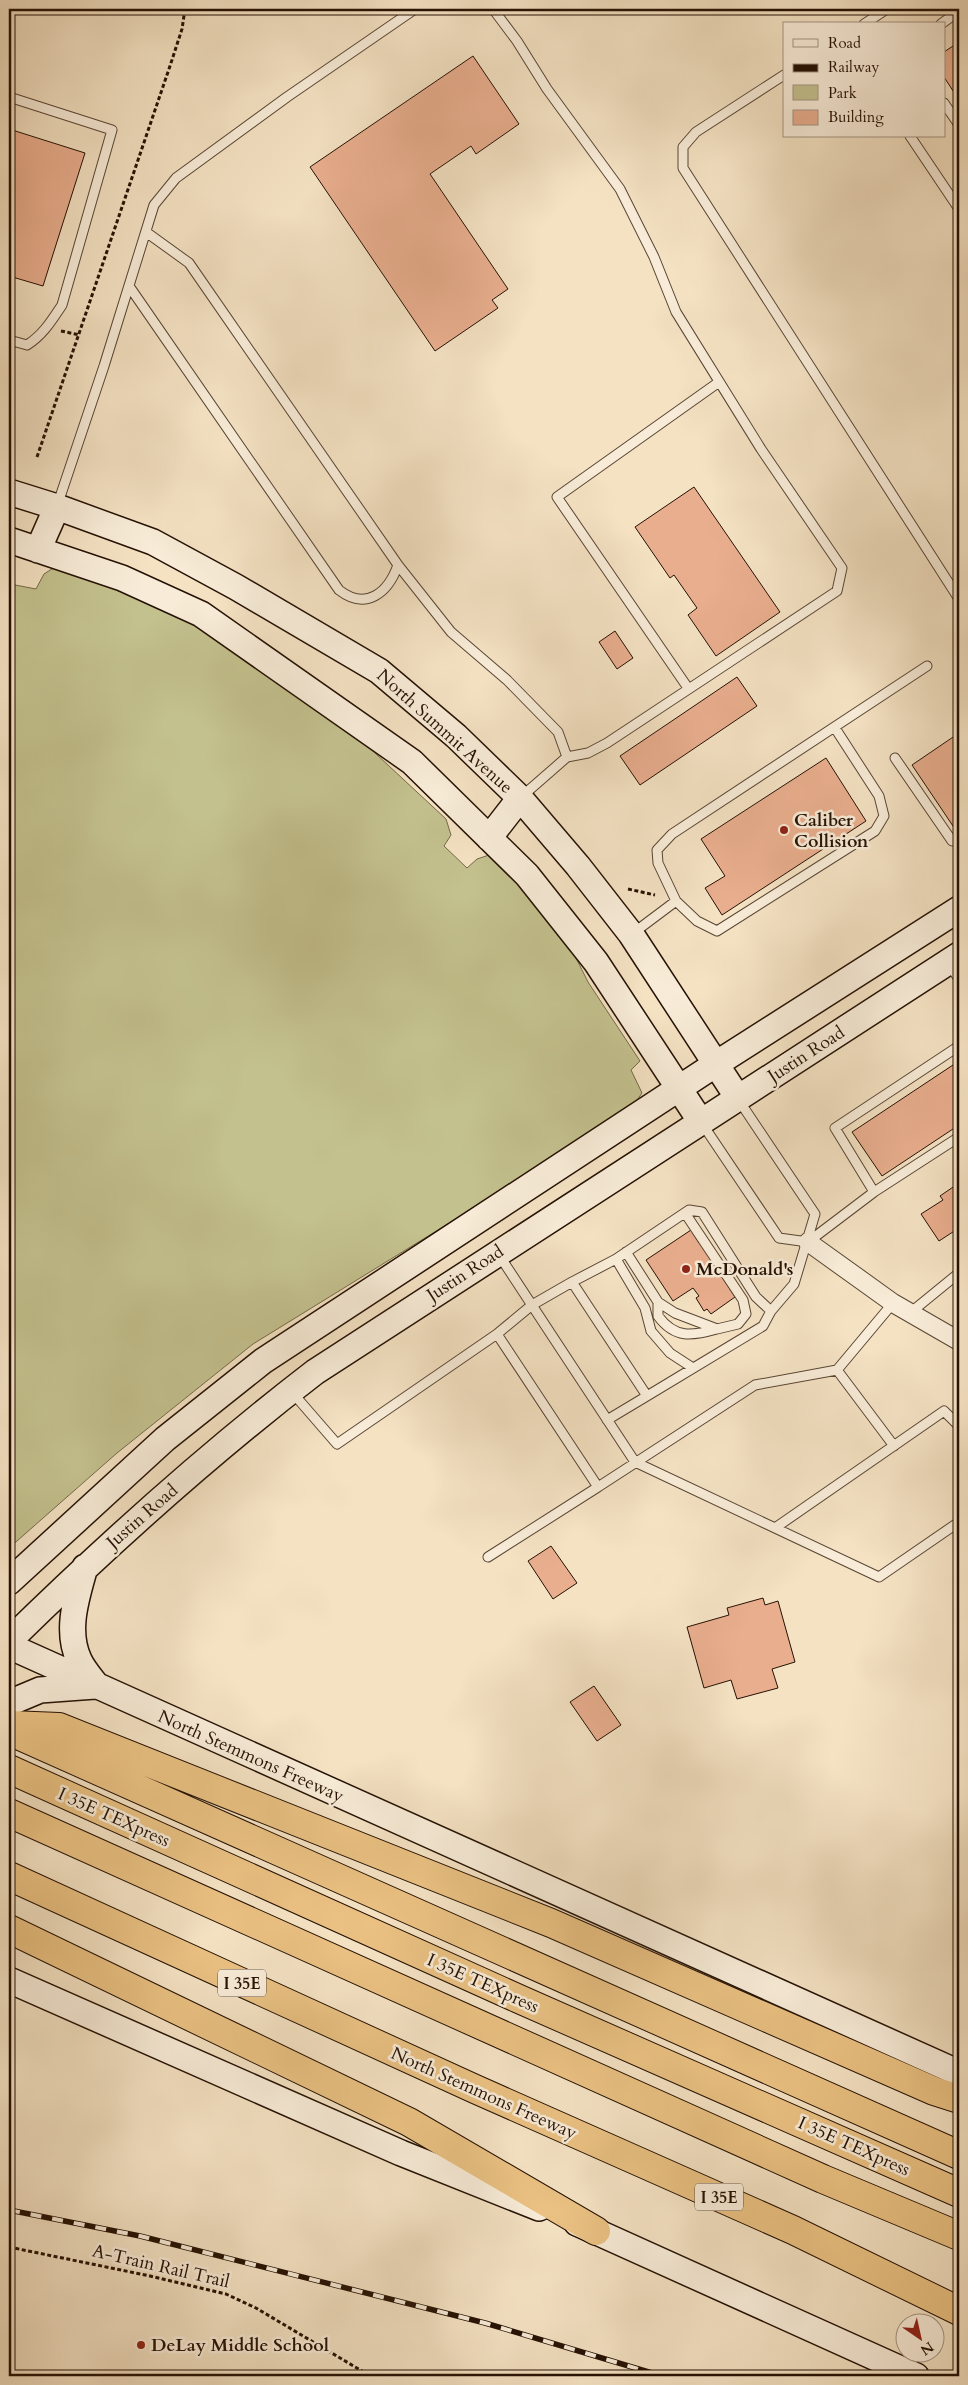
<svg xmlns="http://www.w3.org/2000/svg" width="968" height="2385" viewBox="0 0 968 2385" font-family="Cardo,serif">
<rect width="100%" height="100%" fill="#f4e2c3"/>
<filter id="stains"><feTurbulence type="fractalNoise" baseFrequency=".004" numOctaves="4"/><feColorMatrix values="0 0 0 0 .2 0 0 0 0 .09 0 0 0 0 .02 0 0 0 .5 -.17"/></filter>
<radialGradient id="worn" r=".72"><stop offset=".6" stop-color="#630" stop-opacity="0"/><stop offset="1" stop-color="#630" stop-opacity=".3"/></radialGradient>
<path fill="#c3c18e" stroke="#746949" d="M58,565L115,585L226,641L360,739L446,819L451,835L444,846L467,868L477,859L492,854L565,936L588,982L640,1061L631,1070L642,1093L633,1106L537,1169L253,1344L117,1453L9,1548V571L10,584L36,589L44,574Z"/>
<path fill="#e9ae8e" stroke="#251104" d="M959,42V100L944,77V52Z
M473,56L519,124L476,154L471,146L430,174L508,289L492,300L498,308L435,351L310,167Z
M9,129L85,153L43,286L9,276Z
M694,487L780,612L716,656L688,615L697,608L674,575L670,578L635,527Z
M615,631L633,658L617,669L599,642Z
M737,677L757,706L640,785L620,756Z
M959,733V826L955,829L912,765Z
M826,758L866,821L722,915L705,888L725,876L701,839Z
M959,1061V1125L882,1176L852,1132Z
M959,1183V1228L939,1241L921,1214L943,1200L940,1196Z
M691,1230L699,1243L701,1241L726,1279L724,1280L735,1297L711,1314L707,1309L704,1311L696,1298L699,1296L693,1288L673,1301L646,1260Z
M551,1546L577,1583L553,1599L528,1561Z
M763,1598L765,1605L778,1601L795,1662L772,1669L778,1688L737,1699L731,1680L704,1688L687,1627L729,1615L727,1608Z
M594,1686L621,1725L597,1741L570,1702Z"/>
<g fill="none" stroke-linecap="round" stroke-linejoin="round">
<defs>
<path id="lane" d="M493,9L517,41L547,89L620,189L654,257L676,312L761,449L842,568L837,591L607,743L588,753L567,757L520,798
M864,24L887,9
M941,24L959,11
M784,75L696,132L683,147V168L959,599
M9,97L112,130L62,305C52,320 43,335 27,345L9,340
M944,103L959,125
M910,136L959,209
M129,286L339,590C366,611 388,593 398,565L189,263L146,232
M57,506L104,366L154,205L176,178L287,97L415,9
M398,565L451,632L507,680L558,732L567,757
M688,688L557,497L719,382
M895,758L952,841H959
M676,901L658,863L657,850L672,834L927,666
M632,934L676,901L697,921L717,931L875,831L884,816L879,796L835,728
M948,963L959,979
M701,1122L779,1238L808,1242L874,1192L959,1137
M874,1192L835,1128L959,1046
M626,1252L658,1302L675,1313L717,1329L738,1324L746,1314L743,1300L685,1213
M499,1255L635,1462L879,1577L959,1522
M616,1259L645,1308L651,1331L670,1353L693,1368
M572,1282L616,1259L689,1210L702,1212L756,1297L771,1311
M658,1302V1316C675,1339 692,1336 717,1329
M910,1313L959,1273
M837,1370L893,1303
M291,1391L337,1444L497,1334L532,1305L572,1282L647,1396L763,1326L771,1311L794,1284L815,1214L738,1099
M607,1420L647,1396
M598,1487L755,1385L837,1370L894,1446
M775,1528L944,1411L959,1426
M488,1557L598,1487L497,1334"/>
<path id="street" d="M808,1242L893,1303L959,1341"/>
<path id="secondary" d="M9,492L57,507L153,542L236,587L379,671L456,736L520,798L578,866L631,934L738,1098
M9,540L122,578L201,614L412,762L527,875L596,962L701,1122
M38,550L57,507
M489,838L520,798
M85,1567C77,1596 65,1630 79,1660C83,1669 91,1678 97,1686
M9,1582L165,1439L263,1361L716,1064L959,909
M9,1641C106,1546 207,1455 315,1372L959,955
M9,1646L959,2073
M9,1703L40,1690L95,1686
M9,1980L401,2153L539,2208
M577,2223L916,2376"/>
<path id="highway" d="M10,1725L59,1727L551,1923L934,2091L959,2099
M9,1731L959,2155
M9,1769L519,1999L959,2193
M9,1813L823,2179L959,2236
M9,1876L475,2089L793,2230L959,2311
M9,1929L409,2122L596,2231"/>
</defs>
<use href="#lane" stroke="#594534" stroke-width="11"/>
<use href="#street" stroke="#594534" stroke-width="20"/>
<use href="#secondary" stroke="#251104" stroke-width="28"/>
<use href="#highway" stroke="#251104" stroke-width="30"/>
<path stroke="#251104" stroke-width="3" stroke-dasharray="4 2.5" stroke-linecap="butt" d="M61,331L80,335
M37,457L170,66L182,29L185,9
M628,889L655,895
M9,2247L150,2276L226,2294L256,2308L367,2374L377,2376"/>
<use href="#lane" stroke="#f8ecd8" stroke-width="9"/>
<use href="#street" stroke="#f8ecd8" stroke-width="18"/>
<use href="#secondary" stroke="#f8ecd8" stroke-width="25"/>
<use href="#highway" stroke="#eac182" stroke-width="28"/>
<defs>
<path id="rail" d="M9,2210L140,2236L485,2323L662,2376"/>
</defs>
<use href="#rail" stroke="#251104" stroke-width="5.5"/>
<use href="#rail" stroke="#f8ecd8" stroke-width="4" stroke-dasharray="11" stroke-linecap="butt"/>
</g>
<g fill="#8f2418" stroke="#f8ecd8" stroke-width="2">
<circle cx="784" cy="830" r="5"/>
<circle cx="686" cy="1269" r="5"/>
<circle cx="141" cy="2345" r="5"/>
</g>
<g text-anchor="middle" stroke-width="5" stroke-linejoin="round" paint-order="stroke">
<g fill="#f8ecd8" stroke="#645344" stroke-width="1">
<rect x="218" y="1969.5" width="48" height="27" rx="4"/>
<rect x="695" y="2183.5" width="48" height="27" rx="4"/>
</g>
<g font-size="16" font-weight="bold" fill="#251104">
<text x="242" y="1989">I 35E</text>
<text x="719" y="2203">I 35E</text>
</g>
<g font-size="18" fill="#251104" stroke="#f8ecd8">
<text transform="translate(445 731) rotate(42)" y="6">North Summit Avenue</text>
<text transform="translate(806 1054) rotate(-33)" y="6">Justin Road</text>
<text transform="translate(465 1273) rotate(-33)" y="6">Justin Road</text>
<text transform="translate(142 1516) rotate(-41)" y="6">Justin Road</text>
<text transform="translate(251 1756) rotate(24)" y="6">North Stemmons Freeway</text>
<text transform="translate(114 1817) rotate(24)" y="6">I 35E TEXpress</text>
<text transform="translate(483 1983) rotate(24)" y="6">I 35E TEXpress</text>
<text transform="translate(484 2093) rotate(24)" y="6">North Stemmons Freeway</text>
<text transform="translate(854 2146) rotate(24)" y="6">I 35E TEXpress</text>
<text transform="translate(161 2266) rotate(13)" y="6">A-Train Rail Trail</text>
</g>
<g font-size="18" font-weight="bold" fill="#251104" stroke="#f8ecd8" text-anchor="start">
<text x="794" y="826">Caliber<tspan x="794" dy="21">Collision</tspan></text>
<text x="696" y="1275">McDonald's</text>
<text x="151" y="2351">DeLay Middle School</text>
</g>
</g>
<rect width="968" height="2385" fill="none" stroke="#f4e2c3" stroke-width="30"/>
<rect x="10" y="10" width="948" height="2365" fill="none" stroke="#251104" stroke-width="2.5"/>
<rect x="15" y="15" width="938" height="2355" fill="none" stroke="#251104"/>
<rect x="783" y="22" width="162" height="115" fill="#f8ecd8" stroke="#a49483"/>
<rect x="793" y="39" width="25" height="8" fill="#f8ecd8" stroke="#a49483"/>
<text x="828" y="48" font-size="15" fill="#251104">Road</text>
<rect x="793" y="64" width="25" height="8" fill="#251104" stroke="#a49483"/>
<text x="828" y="72" font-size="15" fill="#251104">Railway</text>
<rect x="793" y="85" width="25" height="15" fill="#c3c18e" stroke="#a49483"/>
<text x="828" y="98" font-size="15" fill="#251104">Park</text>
<rect x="793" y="110" width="25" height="15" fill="#e9ae8e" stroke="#a49483"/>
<text x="828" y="122" font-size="15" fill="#251104">Building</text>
<g transform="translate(920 2338) rotate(146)"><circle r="24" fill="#f8ecd8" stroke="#a49483"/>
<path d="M0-4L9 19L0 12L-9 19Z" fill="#8f2418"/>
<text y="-8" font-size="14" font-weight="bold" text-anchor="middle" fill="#251104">N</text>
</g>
<rect width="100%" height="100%" filter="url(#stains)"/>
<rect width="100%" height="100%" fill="url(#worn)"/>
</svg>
